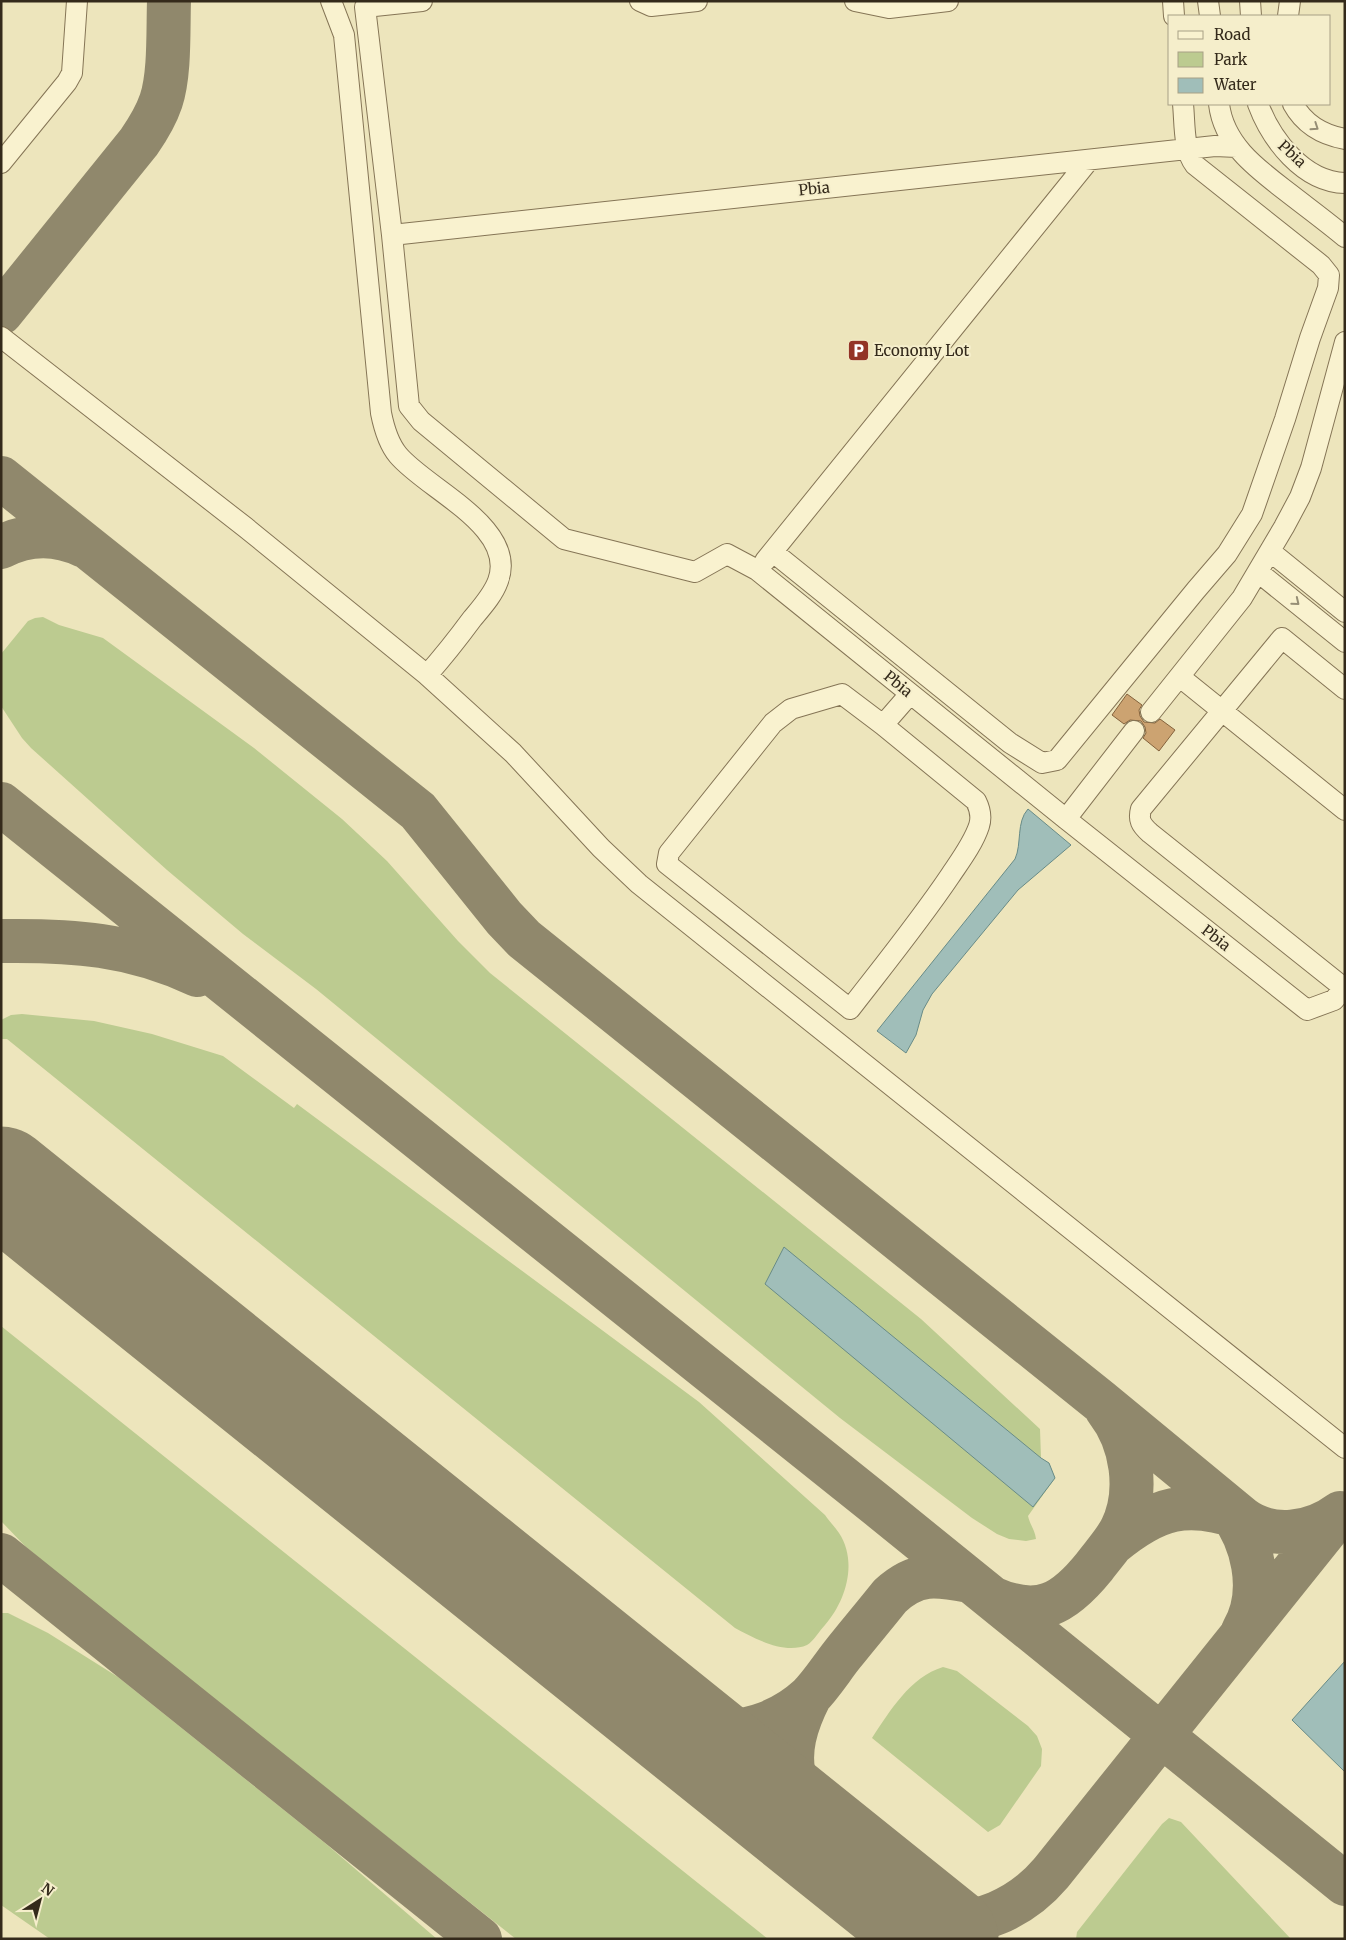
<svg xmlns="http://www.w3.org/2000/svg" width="1346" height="1940" viewBox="0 0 1346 1940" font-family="Merriweather,serif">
<rect width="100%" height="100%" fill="#ede5bc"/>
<path fill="#bccb90" d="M43,617L59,625L103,638L254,748L342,819L387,861L458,941L490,973L921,1319L1040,1429L1041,1458L1049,1463L1055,1478L1028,1516C1030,1525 1035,1530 1036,1539L1026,1541L1009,1539L997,1534L972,1518L840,1418L316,989L243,934L167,870L31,748L22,738L1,706V654L28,621L35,618Z
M22,1014L94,1021L152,1034L223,1056L294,1108L297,1104L699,1402L825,1515C829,1521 835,1527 839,1533C858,1562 846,1601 825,1625C820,1630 813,1642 807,1645C784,1655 754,1638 735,1628L7,1039H1V1020L11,1015Z
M1,1326L768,1939H516L85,1597L25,1546L1,1521Z
M1,1613H8L48,1633L118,1677L325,1843L437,1939H50L1,1905Z
M943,1667L957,1671L1028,1726L1037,1736L1042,1749L1041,1766L1000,1825L988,1832L872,1738C890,1711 910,1677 943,1667Z
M1169,1818L1181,1822L1291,1939H1076L1077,1932L1162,1824Z"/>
<path fill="#a0beb9" stroke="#688b87" d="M1028,809L1071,845L1018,890L932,994L923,1010L916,1035L906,1053L877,1031L1015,859C1022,844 1016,822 1028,809Z
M784,1247L1041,1458L1049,1463L1055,1478L1033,1507L765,1284Z
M1345,1661V1772L1292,1720Z"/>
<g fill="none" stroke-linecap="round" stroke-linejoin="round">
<path stroke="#90886c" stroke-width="44" d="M1,313L139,142C148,129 156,116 161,101C170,74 168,31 169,1
M1,478L418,811L504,918L524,939L1100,1401L1242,1518C1271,1540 1312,1534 1340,1513
M1,547C28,533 57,533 84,546
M1,804L882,1509L1345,1884
M1,941C72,940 132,944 197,975
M1225,1505C1253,1538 1266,1591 1243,1631
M1112,1544C1157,1507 1187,1499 1242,1518
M1,1555L480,1939
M992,1598C1039,1619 1064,1604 1094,1567C1103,1555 1114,1543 1121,1530C1140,1492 1132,1442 1107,1410
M810,1696C778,1759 792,1788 827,1844
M653,1705C674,1715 694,1726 718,1730C750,1734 785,1719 809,1697C821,1685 831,1669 842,1655C858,1635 874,1616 890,1596C917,1571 937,1575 970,1581
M887,1893C901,1902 914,1912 931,1917C975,1932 1023,1906 1051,1873L1339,1514"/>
<path stroke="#90886c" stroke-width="109" d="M1,1181L944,1939"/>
</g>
<path fill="#cca371" stroke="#84623c" d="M1127,694L1142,705L1139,710L1140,716L1144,722L1155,723L1160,719L1175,730L1159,751L1143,738L1146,733L1145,727L1141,721L1130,720L1124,724L1112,715Z"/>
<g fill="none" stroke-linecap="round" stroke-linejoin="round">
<defs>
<path id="minor" d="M331,1L344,35L381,413C384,428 388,443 398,455C426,489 518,527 498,581C493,595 482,607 472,619C458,638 443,657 427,675
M422,1L365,7L392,235L409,406L421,421L564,539L695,572L727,554L757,570L1066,819L1307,1010L1334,1000L1345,987
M640,1L651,6L697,1
M855,1L889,8L948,1
M1173,1L1174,16
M1208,1L1210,16
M1250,1L1251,16
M1288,16L1290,1
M1219,104C1224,146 1259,170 1290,194C1308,208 1327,222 1345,237
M1258,104C1271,139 1303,182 1345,183
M1293,104C1304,124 1323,135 1345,139
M1,163L67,82L72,73L77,1
M392,235L1215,146L1237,147
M1,337L245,527L427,675L513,753L601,848L639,884L1345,1448
M773,552L1010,743L1042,763L1057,760L1196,590L1227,554L1252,514L1285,419L1310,338L1328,288L1329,275L1321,265L1195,165C1183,149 1185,123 1183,104
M1271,552L1345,612
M765,561L1089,160
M1258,572L1345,642
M1180,677L1345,810
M1151,712L1242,598L1284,527L1300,497L1311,468L1345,342
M883,725L976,801C980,809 982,817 979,826C973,844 960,861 950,876C919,922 884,965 850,1009L667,864L669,853L773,723L791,709L842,694L883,725L910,694
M1066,819L1134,731
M1344,988L1150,833C1141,825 1138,820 1141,809L1282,638L1345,689"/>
</defs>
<use href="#minor" stroke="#857556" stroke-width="22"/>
<use href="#minor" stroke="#f9f2cf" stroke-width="20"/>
</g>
<defs><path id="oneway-chevron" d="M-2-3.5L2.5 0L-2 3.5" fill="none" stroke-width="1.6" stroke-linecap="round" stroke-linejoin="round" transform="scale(1.25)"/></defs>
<g stroke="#968e75">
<use href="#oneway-chevron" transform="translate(1315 127) rotate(34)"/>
<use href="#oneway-chevron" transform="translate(1296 602) rotate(39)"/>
</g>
<defs>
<symbol id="parking-square" viewBox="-11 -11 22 22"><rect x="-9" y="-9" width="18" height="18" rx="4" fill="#933426" stroke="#f5eecb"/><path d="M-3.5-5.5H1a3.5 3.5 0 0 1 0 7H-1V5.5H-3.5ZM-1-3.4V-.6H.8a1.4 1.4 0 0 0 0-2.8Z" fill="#fff"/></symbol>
</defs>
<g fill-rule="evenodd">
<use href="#parking-square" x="846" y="338" width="25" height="25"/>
</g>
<g text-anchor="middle" stroke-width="4" stroke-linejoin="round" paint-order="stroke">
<g font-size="15" fill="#342a1b" stroke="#f5eecb">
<text transform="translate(1292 154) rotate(43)" y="5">Pbia</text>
<text transform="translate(814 189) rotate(-6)" y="5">Pbia</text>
<text transform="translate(898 684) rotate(39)" y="5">Pbia</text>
<text transform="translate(1216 938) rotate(38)" y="5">Pbia</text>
</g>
<g font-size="15" fill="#342a1b" stroke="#f5eecb" text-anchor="start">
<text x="874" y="356">Economy Lot</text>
</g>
</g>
<rect width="1346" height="1940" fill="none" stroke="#342a1b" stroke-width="5"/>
<rect x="1168" y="15" width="162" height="90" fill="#f5eecb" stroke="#a8a085"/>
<rect x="1178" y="31" width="25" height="8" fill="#f9f2cf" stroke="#a8a085"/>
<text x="1214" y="40" font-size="15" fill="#342a1b">Road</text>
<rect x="1178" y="52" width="25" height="15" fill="#bccb90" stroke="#a8a085"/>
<text x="1214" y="65" font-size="15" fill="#342a1b">Park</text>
<rect x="1178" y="78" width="25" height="15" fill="#a0beb9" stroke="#a8a085"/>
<text x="1214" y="90" font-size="15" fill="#342a1b">Water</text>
<g transform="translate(40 1900) rotate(36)" stroke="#f5eecb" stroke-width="4" paint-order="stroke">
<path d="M0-4L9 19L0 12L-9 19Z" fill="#342a1b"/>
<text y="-8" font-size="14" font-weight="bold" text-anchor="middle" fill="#342a1b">N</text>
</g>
</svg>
